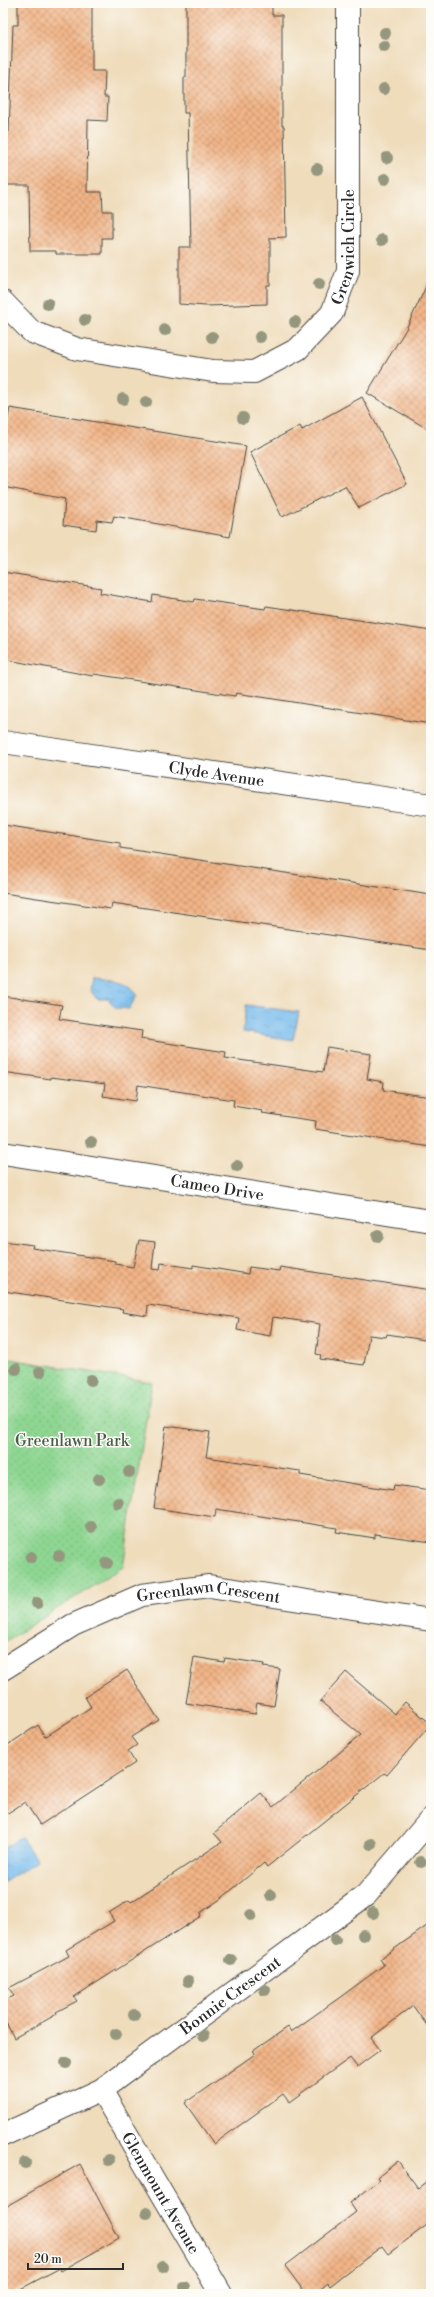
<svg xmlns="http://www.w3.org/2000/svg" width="434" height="2297" viewBox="0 0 434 2297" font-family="'Libre Bodoni',serif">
<defs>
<pattern id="park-dots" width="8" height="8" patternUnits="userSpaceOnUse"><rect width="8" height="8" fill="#8ed692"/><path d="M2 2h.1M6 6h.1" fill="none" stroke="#7bb87e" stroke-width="1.8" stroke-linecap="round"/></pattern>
<pattern id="water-ripples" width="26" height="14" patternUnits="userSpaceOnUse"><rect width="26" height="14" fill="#75baec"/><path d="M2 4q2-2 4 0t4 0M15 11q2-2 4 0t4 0" fill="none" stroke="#6097bf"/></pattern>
<pattern id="building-cross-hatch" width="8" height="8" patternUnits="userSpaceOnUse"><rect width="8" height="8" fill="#f2b587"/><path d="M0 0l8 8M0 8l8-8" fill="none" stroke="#c4936f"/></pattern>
</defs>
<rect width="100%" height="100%" fill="#fdfcf7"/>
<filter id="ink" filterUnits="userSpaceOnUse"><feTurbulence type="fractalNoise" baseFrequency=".025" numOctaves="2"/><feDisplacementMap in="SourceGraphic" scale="8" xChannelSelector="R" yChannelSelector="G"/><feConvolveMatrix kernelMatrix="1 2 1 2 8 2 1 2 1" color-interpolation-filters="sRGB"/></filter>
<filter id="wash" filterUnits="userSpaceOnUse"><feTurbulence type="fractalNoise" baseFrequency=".012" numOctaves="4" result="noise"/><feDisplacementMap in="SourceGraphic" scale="16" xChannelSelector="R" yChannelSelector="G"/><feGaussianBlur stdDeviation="0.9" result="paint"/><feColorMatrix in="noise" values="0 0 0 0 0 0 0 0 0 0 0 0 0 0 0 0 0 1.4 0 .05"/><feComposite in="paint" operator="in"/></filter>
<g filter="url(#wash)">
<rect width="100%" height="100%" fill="#efdcbb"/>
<path fill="url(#park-dots)" stroke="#5c805e" d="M3,1358L152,1382L123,1567L3,1643Z"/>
<path fill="url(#water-ripples)" stroke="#50728c" d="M92,978C110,980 128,978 137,995L129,1009L116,1008L108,999H97L90,990Z
M246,1005L299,1012L293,1040L243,1032Z
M21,1837L37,1861L3,1883V1849Z"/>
<g id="blocks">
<path fill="url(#building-cross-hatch)" d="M18,3H92V71H105L104,97H108L107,121L88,120L87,192H102L103,211H112V238H102V254H56V251H30L29,185H4V132H9L13,25H18Z
M186,3L272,4V15H282V126H284L286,237L270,238V285H267V304L206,306L179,304V247H191L188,113H184V77H186Z
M431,276V431L367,393L406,329Z
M362,397L407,484L359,508L345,486L282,517L250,452L300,426L302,430Z
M10,408L246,446L230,537L114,516L112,522L97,520L96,530L63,525L65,499L3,487V445Z
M3,572L101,588L100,593L152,602L153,595L194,602L195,599L265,609L266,606L431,631V724L236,693L235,696L94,674L93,676L3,659Z
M3,825L120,843V848L431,895V950L112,903L111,909L3,893Z
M3,996L62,1005L59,1019L142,1031L141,1039L226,1052L225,1058L323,1072L327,1047L371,1054L367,1079L384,1082L383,1090L431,1097V1147L315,1129L316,1121L262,1113L263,1111L233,1106L234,1100L138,1085L136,1101L103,1096L105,1084L51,1077V1079L3,1072Z
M139,1240L155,1242L152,1269L160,1270L161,1263L193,1268V1265L248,1274L249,1267L279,1271L280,1267L431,1290V1341L387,1334L386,1337L369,1335L364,1365L320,1359L321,1355L316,1354L320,1324L273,1317L270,1336L237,1330L239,1318L148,1305L147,1316L122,1312L123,1309L3,1291V1241L33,1245L32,1248L115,1261V1264L133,1267Z
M166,1426L210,1432L206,1457L300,1471V1475L393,1490L394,1485L431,1490V1542L375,1534V1538L336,1532L337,1528L216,1509L215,1517L154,1508Z
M194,1657L224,1662L225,1658L264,1664L263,1667L280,1669L274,1706L257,1703L255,1714L186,1703Z
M127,1670L159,1720L131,1737L137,1745L128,1751L135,1763L40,1825L25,1802L3,1816V1748L38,1725L45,1737L91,1707L85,1697Z
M346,1672L395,1714L405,1702L431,1724L387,1775L384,1773L267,1867L264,1863L222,1898L200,1913L201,1916L74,1997L77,2001L56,2012L57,2014L14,2038L3,2017V2001L14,1996L9,1988L69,1956L66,1950L114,1921L109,1913L129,1900L131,1902L222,1842L214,1833L261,1793L273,1807L361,1735L320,1701Z
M431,1923V2031L413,2006L371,2038L380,2050L357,2067L350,2058L289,2102L283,2094L214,2144L185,2103L255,2054L253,2051L288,2027L291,2032L339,1998L384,1965L380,1959Z
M398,2161L418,2188L431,2178V2222L388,2254L382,2246L330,2286L328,2283L315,2294H306L285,2266L356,2212L350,2203L380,2180L378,2177Z
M80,2164L119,2238L61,2271L60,2268L11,2294H3V2208Z"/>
</g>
</g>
<g filter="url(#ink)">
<use href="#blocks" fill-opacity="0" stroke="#484641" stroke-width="1"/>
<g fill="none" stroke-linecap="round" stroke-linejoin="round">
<defs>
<g id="street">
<path id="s1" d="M3,302L32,332L77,349L213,371L254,372L298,349L332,313L348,271V3"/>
<path id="s2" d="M3,742L431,805"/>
<path id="s3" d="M3,1153L431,1221"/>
<path id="s4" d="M3,1669L73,1625L142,1595L209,1586L431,1620"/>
<path id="s5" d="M101,2090L221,2294"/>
<path id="s6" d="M3,2135L101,2090L366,1895L431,1819"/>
</g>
</defs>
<use href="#street" stroke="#484641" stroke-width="24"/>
<use href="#street" stroke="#fff" stroke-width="22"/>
</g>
<g fill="#94977d">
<circle cx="385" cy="33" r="6"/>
<circle cx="384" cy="46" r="6"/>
<circle cx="384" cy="89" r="6"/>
<circle cx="387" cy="158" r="6"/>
<circle cx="317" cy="169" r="6"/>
<circle cx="385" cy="179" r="6"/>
<circle cx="382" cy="240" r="6"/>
<circle cx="319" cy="284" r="6"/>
<circle cx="48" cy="304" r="6"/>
<circle cx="85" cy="320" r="6"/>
<circle cx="295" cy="322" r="6"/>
<circle cx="165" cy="330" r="6"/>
<circle cx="212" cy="337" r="6"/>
<circle cx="260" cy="337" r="6"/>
<circle cx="123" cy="399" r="6"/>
<circle cx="146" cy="402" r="6"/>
<circle cx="243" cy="418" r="6"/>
<circle cx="91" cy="1142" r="6"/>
<circle cx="237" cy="1166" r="6"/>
<circle cx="378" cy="1236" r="6"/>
<circle cx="16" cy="1369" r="6"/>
<circle cx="40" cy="1372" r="6"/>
<circle cx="91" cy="1380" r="6"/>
<circle cx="129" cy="1472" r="6"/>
<circle cx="99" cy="1479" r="6"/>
<circle cx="118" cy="1503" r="6"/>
<circle cx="91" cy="1527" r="6"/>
<circle cx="59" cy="1556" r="6"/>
<circle cx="31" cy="1557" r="6"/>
<circle cx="107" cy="1563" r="6"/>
<circle cx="37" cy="1603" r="6"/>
<circle cx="371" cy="1844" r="6"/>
<circle cx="421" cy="1862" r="6"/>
<circle cx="271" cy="1895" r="6"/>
<circle cx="373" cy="1913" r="6"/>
<circle cx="251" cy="1915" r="6"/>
<circle cx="363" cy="1935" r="6"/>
<circle cx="335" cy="1940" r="6"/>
<circle cx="231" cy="1960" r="6"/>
<circle cx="188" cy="1981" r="6"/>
<circle cx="265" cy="1990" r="6"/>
<circle cx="134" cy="2015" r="6"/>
<circle cx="116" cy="2034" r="6"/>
<circle cx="203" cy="2036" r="6"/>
<circle cx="66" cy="2063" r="6"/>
<circle cx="109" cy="2160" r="6"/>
<circle cx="25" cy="2163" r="6"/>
<circle cx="147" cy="2213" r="6"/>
<circle cx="163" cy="2267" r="6"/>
<circle cx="185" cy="2287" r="6"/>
</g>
</g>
<g text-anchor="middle" stroke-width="3" stroke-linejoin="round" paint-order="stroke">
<g font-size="16" fill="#2b2b2b" stroke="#fdfcf7">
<text dy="6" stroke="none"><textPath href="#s1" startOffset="436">Grenwich Circle</textPath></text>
<text dy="6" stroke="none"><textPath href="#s2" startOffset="216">Clyde Avenue</textPath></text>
<text dy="6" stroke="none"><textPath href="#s3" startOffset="217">Cameo Drive</textPath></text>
<text dy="6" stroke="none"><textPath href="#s4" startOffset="225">Greenlawn Crescent</textPath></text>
<text dy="6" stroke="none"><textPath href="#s6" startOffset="268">Bonnie Crescent</textPath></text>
<text dy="6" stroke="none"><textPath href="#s5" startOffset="119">Glenmount Avenue</textPath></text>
</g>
<g font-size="16" fill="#495e4a" stroke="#fdfcf7">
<text x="72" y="1446">Greenlawn Park</text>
</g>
</g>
<rect width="434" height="2297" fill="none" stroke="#fdfcf7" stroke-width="16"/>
<path d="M28 2263v6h95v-6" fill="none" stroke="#2b2b2b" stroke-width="2"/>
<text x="34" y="2263" font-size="12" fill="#2b2b2b" stroke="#fdfcf7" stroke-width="3" paint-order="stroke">20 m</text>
</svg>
